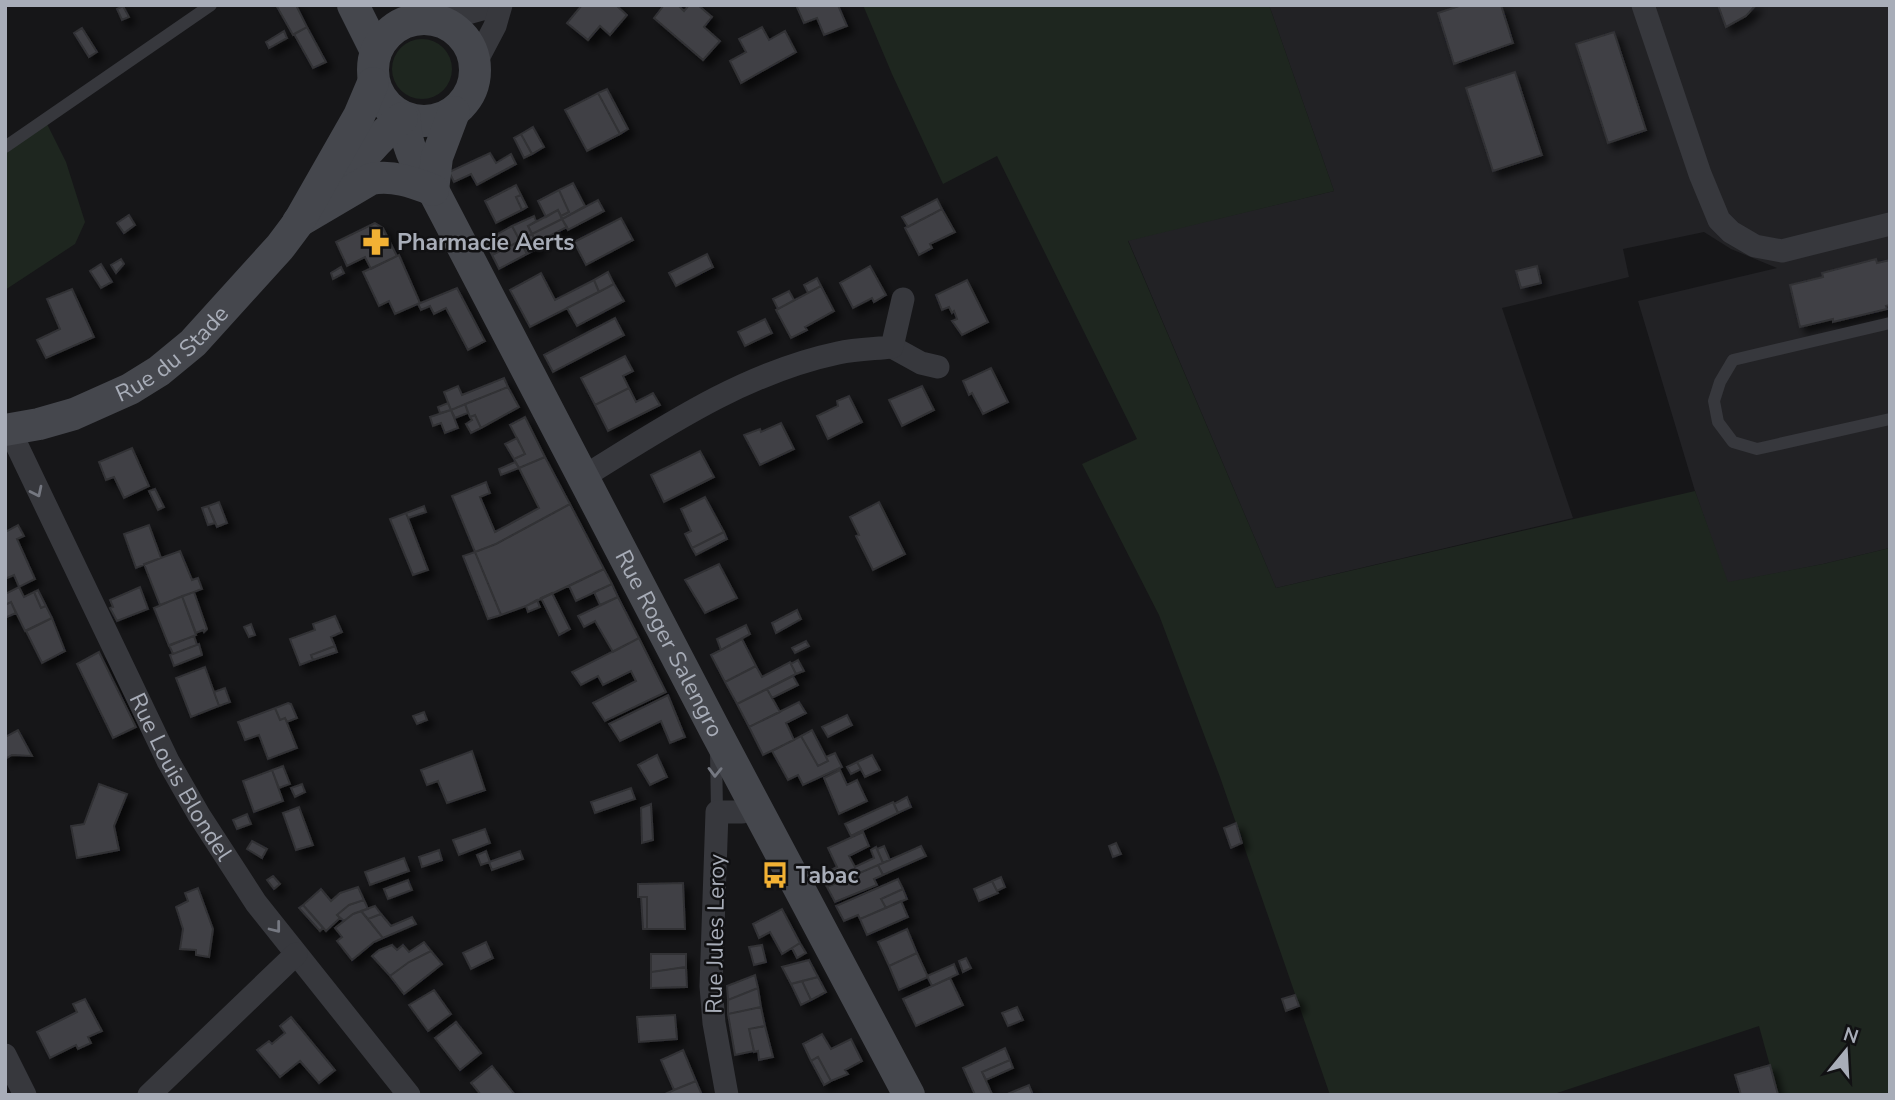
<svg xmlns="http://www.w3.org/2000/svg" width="1895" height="1100" viewBox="0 0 1895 1100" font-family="'Nunito Sans',sans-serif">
<defs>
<filter id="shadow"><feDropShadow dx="6" dy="6" stdDeviation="3.5" flood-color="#0009"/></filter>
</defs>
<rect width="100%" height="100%" fill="#161618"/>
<path fill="#222225" d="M1269,5H1890V548L1823,564L1727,583L1695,491L1638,301L1777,268L1731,249L1704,232L1623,249L1629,277L1502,308L1573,518L1276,588L1128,240L1334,191Z"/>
<path fill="#1e261f" d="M863,5H1269L1334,191L1128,241L1276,588L1695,491L1728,582L1823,564L1890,548V1095H1778L1759,1026L1551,1095H1330L1220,777L1159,615L1082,464L1137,439L997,156L943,184L892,74Z
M392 69a30 30 0 1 1 60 0a30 30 0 1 1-60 0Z
M45,120L66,162L85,222L75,244L5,290V147Z"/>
<path fill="#404145" stroke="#303034" stroke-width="2" filter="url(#shadow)" d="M276,5H296L307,27L293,35Z
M582,5H616L627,15L610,35L600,26L588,40L567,23Z
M664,5H678L684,11L689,5H698L712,17L704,27L720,41L703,60L654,18Z
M796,5H838L847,26L824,35L817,18L804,23Z
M1462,5H1501L1513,43L1454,64L1438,13Z
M1718,5H1756L1746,16L1726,27Z
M123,6L129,17L122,20L117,9Z
M307,27L326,62L313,68L294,34Z
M762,27L769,40L785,31L796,52L741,83L730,61L746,52L739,39Z
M82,28L97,52L89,57L74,33Z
M284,31L287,38L269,48L266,42Z
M1614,32L1646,130L1608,143L1576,44Z
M1515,72L1542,155L1493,171L1466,88Z
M607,89L628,129L620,134L598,93Z
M598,93L620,134L587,151L565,110Z
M533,127L544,147L532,154L521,134Z
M521,134L532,154L524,158L514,138Z
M490,153L496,163L511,154L516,164L477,185L471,174L454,182L449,172Z
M573,183L585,206L562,219L561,216L569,212L559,190Z
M516,185L521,195L516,197L522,210L496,223L485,201Z
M559,190L569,212L561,216L558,210L546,217L538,201Z
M521,195L527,207L522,210L516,197Z
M937,199L942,209L908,227L902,217Z
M598,200L604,211L568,230L562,219Z
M942,209L955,232L930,244L932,248L919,255L905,228Z
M558,210L562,219L532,234L528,226Z
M129,215L135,225L124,233L117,223Z
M534,216L536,221L528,226L532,234L520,241L512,226Z
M621,218L633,240L586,265L574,242Z
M562,219L567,227L536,243L532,234Z
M375,223L383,228L397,256L371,269L365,257L347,266L336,242Z
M512,226L520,241L492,255L485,241Z
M532,234L539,248L527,254L520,241Z
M520,241L527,254L499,269L492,255Z
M707,254L713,267L676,286L669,273Z
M399,255L420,303L395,314L389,301L379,306L363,272Z
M121,259L124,264L116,273L111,265Z
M1876,259L1877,263L1890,260V305L1886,306L1887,309L1833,322V319L1800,327L1790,285L1823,277L1822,273Z
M101,264L112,282L101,288L90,271Z
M870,266L886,295L874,302L872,298L853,308L840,283Z
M1537,266L1541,283L1521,288L1516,271Z
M341,267L344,273L333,279L331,273Z
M608,272L614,284L599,292L594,280Z
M541,273L555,300L594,280L599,292L530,327L510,290Z
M817,278L821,286L808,293L804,285Z
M967,280L988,322L962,335L952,321L957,319L954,311L952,313L949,307L942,310L936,295Z
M614,284L624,301L577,326L567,308Z
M821,286L834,311L805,327L807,330L791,338L776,310Z
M457,288L485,341L468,350L446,308L434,314L430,306L421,310L418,304Z
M72,289L94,337L46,358L37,340L60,329L47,299Z
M789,291L794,300L778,309L773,299Z
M615,318L624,335L553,372L544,355Z
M765,319L772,333L745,346L738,332Z
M625,356L633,371L623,376L629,388L595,405L581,378Z
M991,368L1008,402L983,414L972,393L969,395L963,381Z
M504,378L508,387L451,410L444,392L458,386L462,395Z
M922,386L934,410L902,426L889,400Z
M508,387L519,407L481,428L475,415L470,417L465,404Z
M629,388L636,402L653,393L660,405L608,431L595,405Z
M849,396L862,422L828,439L817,416L838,406L837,401Z
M448,403L451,410L440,413L438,407Z
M465,404L468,413L455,418L451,410Z
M451,410L458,428L445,433L441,423L433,426L430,417Z
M475,415L481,428L471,433L466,424L472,420L470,417Z
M525,417L545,457L519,468L514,459L525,454L510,425Z
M781,423L794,449L760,465L744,435L760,429L761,432Z
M517,438L525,454L514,459L505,444Z
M132,448L149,486L124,498L114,477L106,480L99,462Z
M700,451L714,477L664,502L651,475Z
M545,457L570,504L496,544L475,552L452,496L486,482L490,493L480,497L495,532L539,508L519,468Z
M515,462L519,468L501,475L499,469Z
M155,489L164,507L158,510L149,491Z
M705,497L724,532L692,548L685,534L691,531L681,509Z
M219,502L227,523L217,527L208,506Z
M879,502L905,554L873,570L856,536L859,535L850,517Z
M570,504L604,569L526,606L501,615L475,552L496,544Z
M208,506L215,523L208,525L202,508Z
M424,506L426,512L408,518L406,513Z
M406,513L428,570L413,575L390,519Z
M18,525L24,536L17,539L35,579L19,587L14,575L5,579V532Z
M149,525L161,558L136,568L124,534Z
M724,532L727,539L696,555L692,548Z
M180,551L192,580L198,578L202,589L160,605L144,564Z
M475,552L501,615L488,619L463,556Z
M719,564L737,598L705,613L685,580Z
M604,569L612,584L576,601L569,586Z
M612,584L618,597L600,605L594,592Z
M19,587L24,597L34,592L41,608L46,606L52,618L25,631L11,602L5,605V594Z
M140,587L148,609L117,621L110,608L113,607L110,600Z
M38,590L46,606L41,608L34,592Z
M194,592L207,629L204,632L203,630L196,633L182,596Z
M552,593L570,629L559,635L541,598Z
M182,596L196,635L169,646L154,608Z
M618,597L639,638L613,652L595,621L584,627L578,616Z
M537,600L540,607L528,612L526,606Z
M11,602L16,613L5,618V605Z
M797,610L801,619L776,633L772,623Z
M335,616L342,632L331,637L335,646L311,655L313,660L300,665L290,639L315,630L313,624Z
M52,618L65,651L42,663L26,631Z
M251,624L255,635L249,637L244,627Z
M746,625L750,634L721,650L717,639Z
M194,636L197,645L173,654L169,645Z
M639,638L666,692L605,721L593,703L636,681L631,671L603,685L598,676L581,685L572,672Z
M742,639L756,666L725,682L711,655Z
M806,641L809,646L795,653L792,648Z
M199,644L202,655L174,666L170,655Z
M335,646L337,652L313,660L311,655Z
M99,652L136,727L113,738L77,664Z
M798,660L804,671L796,674L791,664Z
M790,662L796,674L737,704L725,682L756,666L762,677Z
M205,667L219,706L191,717L176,678Z
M793,676L798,685L772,698L767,689Z
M225,688L230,702L219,706L214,692Z
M767,689L780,712L749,727L737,704Z
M668,695L685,737L670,743L661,721L620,741L609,724Z
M799,702L806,713L786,723L794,740L763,755L749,727Z
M288,703L291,704L297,718L287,722L285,718L280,720L275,708Z
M275,708L280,720L285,718L297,748L268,759L259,735L245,740L238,722Z
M424,712L427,720L417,724L413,716Z
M847,715L852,725L828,737L822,727Z
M18,730L32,756L12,755L5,759V737Z
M812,730L828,761L818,766L801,736Z
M801,736L818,766L828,761L826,757L835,753L842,767L803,785L798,775L788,780L772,751Z
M472,751L485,790L447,803L438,781L427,785L421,770Z
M657,755L667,777L650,785L638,765Z
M872,755L880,770L865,777L857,762Z
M857,762L861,769L851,774L847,767Z
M283,766L290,784L279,788L272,770Z
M272,770L283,801L254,812L243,781Z
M840,770L847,785L857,780L867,801L839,814L824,778Z
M99,784L127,794L114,826L119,850L77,858L71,826L84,824Z
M302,784L305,792L295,797L291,788Z
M631,788L635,799L595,813L591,802Z
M907,797L911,807L898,813L894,804Z
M893,802L898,813L851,836L845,824Z
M651,804L653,840L642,843L641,808Z
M299,807L313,845L296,850L283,813Z
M247,814L251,824L237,829L233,820Z
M1236,823L1242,843L1231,848L1224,828Z
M485,829L490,843L459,855L453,840Z
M863,832L869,846L849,856L855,867L874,858L871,850L876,847L883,863L827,887L820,876L837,867L828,848Z
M252,841L267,849L262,858L247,849Z
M1116,843L1121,854L1113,857L1109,846Z
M884,846L890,860L883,863L877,849Z
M921,846L926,856L883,875L878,865Z
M439,850L442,860L422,867L419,857Z
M486,851L490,862L481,865L477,855Z
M520,851L523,859L492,870L489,862Z
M404,858L409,871L370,885L365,872Z
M878,865L883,875L874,879L877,885L835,902L827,887Z
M273,876L280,884L274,889L267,880Z
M1001,877L1005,887L997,891L992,881Z
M898,879L903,889L881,899L886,908L860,919L858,915L844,921L836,906Z
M408,880L412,890L388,899L384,889Z
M992,881L998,893L979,901L974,889Z
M683,883L685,929H647V897H638V884Z
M358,887L364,900L349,905L337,915L340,918L326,931L303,905L321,889L331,901L340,893Z
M198,888L213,929L209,957L196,955V950L180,949L183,929L176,907L188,901L185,893Z
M903,889L907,899L886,908L881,899Z
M641,897H647V929H643Z
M364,900L368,909L353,914L344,921L337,915L349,905Z
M901,901L908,917L867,935L860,919Z
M303,905L323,928L320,931L299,908Z
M375,906L381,914L368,919L361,911Z
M782,909L800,943L782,954L770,932L759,938L753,924Z
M361,911L383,938L374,942L352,960L337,941L342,937L335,928L353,914Z
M381,914L391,926L412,917L416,924L383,938L368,919Z
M907,929L917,953L889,966L878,942Z
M424,942L431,951L409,962L390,976L372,956L379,950L392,945L397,950L403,945L409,952Z
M486,942L493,958L471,969L463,953Z
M800,943L806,953L797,958L792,948Z
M762,945L766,962L754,965L749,947Z
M431,951L442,964L404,994L390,976L409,962Z
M917,953L928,977L899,990L889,966Z
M651,954H686V967L651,972Z
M966,958L971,968L963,972L959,961Z
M809,960L818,977L791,984L782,967Z
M954,964L958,974L932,986L927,976Z
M686,967L687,987L651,988V972Z
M755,975L758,988L728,1000L727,986Z
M818,977L826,992L811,1000L802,981Z
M950,978L963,1005L916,1026L903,999Z
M802,981L811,1000L801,1005L791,984Z
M758,988L761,1007L728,1014V1000Z
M434,990L451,1014L428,1031L409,1005Z
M1295,995L1299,1006L1286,1011L1282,999Z
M85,999L102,1031L88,1037L91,1043L78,1049L76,1045L50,1058L37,1032L77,1012L73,1004Z
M761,1007L765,1026L749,1029L754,1051L735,1055L728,1014Z
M1017,1007L1023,1020L1008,1026L1002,1013Z
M675,1015L677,1039L639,1042L637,1017Z
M291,1017L335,1070L319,1083L300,1061L280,1077L257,1050L269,1041L272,1044L280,1037L285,1033L280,1026Z
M456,1022L481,1053L460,1070L435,1038Z
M765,1026L773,1057L759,1060L758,1051L754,1052L749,1029Z
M822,1034L831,1049L851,1039L862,1061L845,1070L848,1074L831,1081L818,1057L811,1061L803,1044Z
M1005,1048L1010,1060L982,1072L992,1094L975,1095L963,1068Z
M683,1050L696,1081L674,1090L661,1060Z
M818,1057L831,1081L824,1085L811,1061Z
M1010,1060L1013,1068L986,1080L982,1072Z
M1770,1065L1778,1095H1741L1735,1075Z
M492,1066L515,1095H481L471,1083Z
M696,1081L702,1095H663L674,1090Z
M1029,1085L1033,1095H1005Z"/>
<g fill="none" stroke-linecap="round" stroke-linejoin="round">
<path stroke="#37383d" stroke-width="12" d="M5,147L211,5
M1890,323L1733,360L1720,382L1714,401L1718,422L1733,442L1757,449L1890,419
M716,750L717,812"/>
<g stroke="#37383d" stroke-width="23">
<path d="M1643,5L1700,174L1719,220L1731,232L1755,246L1782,251L1890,224"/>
<path d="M439,21L497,5"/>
<path d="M475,64L495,26L501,5"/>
<path d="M892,347L921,363L938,367"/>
<path id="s1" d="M9,429L168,761L199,815L256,903L409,1095"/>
<path d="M585,480L593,471C670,423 748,372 838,353C856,349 874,349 892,347L903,299"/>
<path d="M5,1055L25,1095"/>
<path d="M149,1095L296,954"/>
<path d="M727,1095L714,1023L711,986L717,812H742L755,805"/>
</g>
<g stroke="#45474d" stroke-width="32">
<path d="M353,5L376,51"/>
<circle cx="424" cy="70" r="51"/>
<path id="s2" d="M405,118C404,144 418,169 433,190L716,732L909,1095"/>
<path d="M433,190L437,157L454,112"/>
<path d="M335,194C355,165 375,140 402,118"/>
<path d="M298,222L371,179C393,175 412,182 433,190"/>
<path id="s3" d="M5,430L39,424L74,414L130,389L159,371L193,343L280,247L298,223L359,116L373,83"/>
</g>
</g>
<defs><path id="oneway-chevron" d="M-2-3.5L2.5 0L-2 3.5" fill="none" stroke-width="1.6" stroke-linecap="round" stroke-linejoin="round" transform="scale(1.75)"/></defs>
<g stroke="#757881">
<use href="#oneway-chevron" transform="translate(37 492) rotate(64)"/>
<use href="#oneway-chevron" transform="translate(715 772) rotate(91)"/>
<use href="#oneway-chevron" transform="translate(276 928) rotate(52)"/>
</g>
<defs>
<symbol id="pharmacy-bare" viewBox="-9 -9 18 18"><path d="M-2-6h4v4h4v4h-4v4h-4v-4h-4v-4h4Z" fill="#f2b134" stroke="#111113" stroke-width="2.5" paint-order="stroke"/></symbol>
<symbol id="bus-bare" viewBox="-9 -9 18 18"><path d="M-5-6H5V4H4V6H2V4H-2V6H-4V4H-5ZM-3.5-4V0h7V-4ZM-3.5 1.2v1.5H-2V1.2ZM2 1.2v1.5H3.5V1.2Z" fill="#f2b134" stroke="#111113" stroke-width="2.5" paint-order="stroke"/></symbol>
</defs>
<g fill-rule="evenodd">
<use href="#pharmacy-bare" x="357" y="223" width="38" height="38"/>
<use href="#bus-bare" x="756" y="856" width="38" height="38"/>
</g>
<g text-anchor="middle" stroke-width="5" stroke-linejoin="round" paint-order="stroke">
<g font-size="23" font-weight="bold" fill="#a8adb8" stroke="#111113" text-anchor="start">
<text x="397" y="250">Pharmacie Aerts</text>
<text x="796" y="883">Tabac</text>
</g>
<g font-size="23" fill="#a8adb8" stroke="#111113">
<text dy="8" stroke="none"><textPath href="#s3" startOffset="187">Rue du Stade</textPath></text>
<text dy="8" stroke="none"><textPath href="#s2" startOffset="590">Rue Roger Salengro</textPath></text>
<text dy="8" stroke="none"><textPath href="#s1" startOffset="388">Rue Louis Blondel</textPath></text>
<text transform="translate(715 934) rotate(-89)" y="8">Rue Jules Leroy</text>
</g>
</g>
<rect width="1895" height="1100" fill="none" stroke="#a8adb8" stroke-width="14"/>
<g transform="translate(1846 1051) rotate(18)" stroke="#111113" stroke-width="5" paint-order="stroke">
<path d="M0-5L12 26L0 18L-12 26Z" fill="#a8adb8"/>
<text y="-10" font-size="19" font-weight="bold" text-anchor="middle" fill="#a8adb8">N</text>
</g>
</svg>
